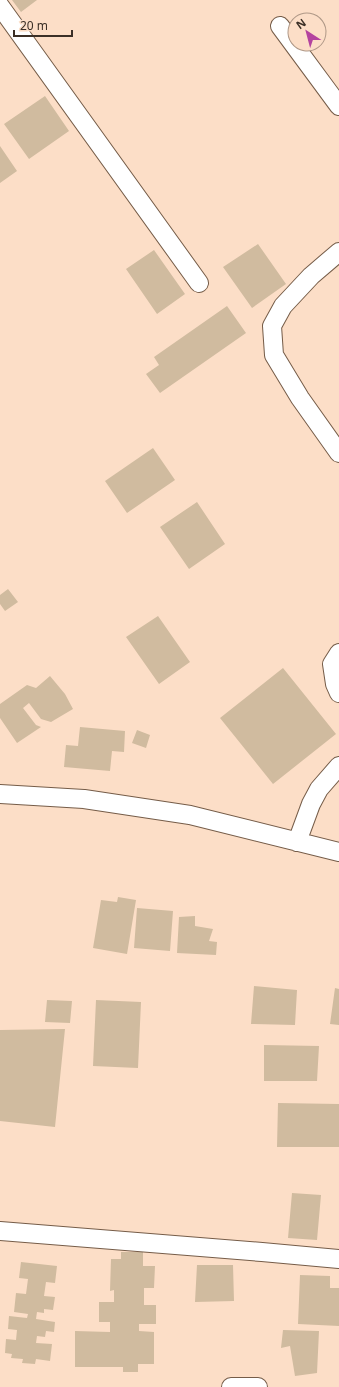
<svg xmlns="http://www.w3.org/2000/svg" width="339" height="1387" viewBox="0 0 339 1387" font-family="'Noto Sans',sans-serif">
<rect width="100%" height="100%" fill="#fcdec7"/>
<path fill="#d0bb9f" d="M12,0H37L21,12Z
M45,96L69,131L29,159L4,124Z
M0,146L17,171L0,183Z
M258,244L286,284L252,308L223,267Z
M154,250L185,294L157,314L126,269Z
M227,306L246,333L160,393L146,374L159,365L154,357Z
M153,448L175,480L127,513L105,481Z
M197,502L225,544L189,569L160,527Z
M8,589L18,602L5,611L0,604V595Z
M158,616L190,662L159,684L126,637Z
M283,668L336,734L273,784L220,718Z
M50,676L65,694L73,709L51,722L41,719L29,703L23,708L36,725L41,727L17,743L0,718V704L27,685L36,688Z
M80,727L125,731L124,752L112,751L110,771L64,767L66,745L78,746Z
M137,730L150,735L146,748L132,743Z
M118,897L136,900L127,954L93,948L101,900L117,902Z
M137,908L173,911L170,951L134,948Z
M195,916V926L213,929L209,941L217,942L216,955L177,953L179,917Z
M254,986L297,990L295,1025L251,1024Z
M335,988L339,989V1025L330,1024Z
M47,1000L72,1001L70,1023L45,1022Z
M96,1000L141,1002L138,1068L93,1066Z
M65,1029L55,1127L0,1121V1030Z
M264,1045L319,1046L317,1081H264Z
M278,1103L339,1104V1147H277Z
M292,1193L321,1195L317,1240L288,1238Z
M121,1252H143V1266H155L154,1288H144V1305H156V1324H139V1331L154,1332V1364H138V1372H123V1367H75V1331L110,1332V1322H99V1302H114V1290L110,1291L111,1259H121Z
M21,1262L57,1266L55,1283L46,1282L44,1296L55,1297L53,1310L44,1309V1313L37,1312L36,1319L55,1322L54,1332L46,1331L45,1337L37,1336L36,1343L52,1344L50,1361L36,1359L35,1364L22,1363L23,1359L11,1358L12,1354L5,1353L6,1339L16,1340L17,1330L8,1329L9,1316L27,1318L28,1314L14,1312L16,1293L26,1294L28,1279L19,1278Z
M197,1265H233L234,1301L195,1302Z
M300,1275L330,1276V1288H339V1326L298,1324Z
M283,1330L319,1331L317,1373L295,1376L290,1346L281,1348Z"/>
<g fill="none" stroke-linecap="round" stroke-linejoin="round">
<defs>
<path id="minor" d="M0,6L199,283
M280,26L339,106
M339,252L311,276L283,306L272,326L274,355L300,398L339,453
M339,653L332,664L335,684L339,693
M0,794L84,799L190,815L339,852
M297,842L311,804L319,789L339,766
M0,1231L262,1252L339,1259
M231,1387H258"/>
</defs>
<use href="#minor" stroke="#755c48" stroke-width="20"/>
<use href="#minor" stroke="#fff" stroke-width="18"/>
</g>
<g transform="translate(307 32) rotate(324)"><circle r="19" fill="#fcdec7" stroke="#af9887"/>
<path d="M0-3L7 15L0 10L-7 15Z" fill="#b4439f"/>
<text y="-6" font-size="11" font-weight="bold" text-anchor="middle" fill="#3b2f26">N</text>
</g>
<path d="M14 30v6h58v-6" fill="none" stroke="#3b2f26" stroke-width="2"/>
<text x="20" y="30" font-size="12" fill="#3b2f26" stroke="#fcdec7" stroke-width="3" paint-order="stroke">20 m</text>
</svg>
